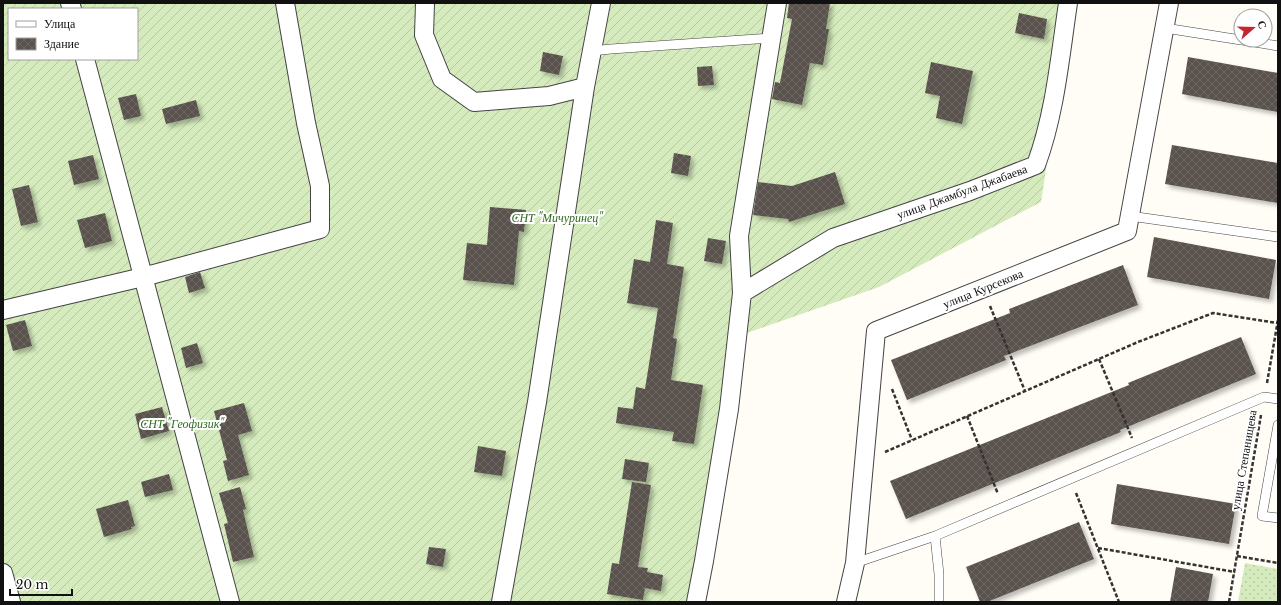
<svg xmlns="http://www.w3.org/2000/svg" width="1281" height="605" viewBox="0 0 1281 605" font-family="'Libre Baskerville',serif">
<defs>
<pattern id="grass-dots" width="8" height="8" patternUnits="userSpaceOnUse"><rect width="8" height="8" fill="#d5ebbd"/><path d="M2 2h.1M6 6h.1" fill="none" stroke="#b6c8a1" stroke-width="1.8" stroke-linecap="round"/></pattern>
<pattern id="garden-furrows" width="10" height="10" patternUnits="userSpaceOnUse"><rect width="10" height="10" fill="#d5ebbd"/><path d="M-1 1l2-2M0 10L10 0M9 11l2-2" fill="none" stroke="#b6c8a1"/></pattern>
<pattern id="building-cross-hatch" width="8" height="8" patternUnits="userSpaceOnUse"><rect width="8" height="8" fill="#5a524d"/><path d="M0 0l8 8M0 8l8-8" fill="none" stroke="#6d6662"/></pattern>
<filter id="shadow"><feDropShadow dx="3.5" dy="3.5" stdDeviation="2" flood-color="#0004"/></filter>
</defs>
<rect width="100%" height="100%" fill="#fffdf5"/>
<path fill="url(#grass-dots)" d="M1245,563L1278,569V602H1238Z"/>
<path fill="url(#garden-furrows)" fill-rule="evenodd" d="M3,3H1072L1041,202L879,287L738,336L688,602H3ZM9,9H137V59H9Z"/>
<path fill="url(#building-cross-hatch)" filter="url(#shadow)" d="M789,3H830L826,29H829L823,65L810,63L802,105L772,99L775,82L780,83L792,19L787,18Z
M1019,13L1047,19L1044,39L1015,33Z
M543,52L563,56L559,75L540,71Z
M1188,57L1278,73V112L1182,94Z
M931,62L973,71L962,124L936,118L940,96L925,93Z
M712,66L714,85L698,86L697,67Z
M136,94L141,116L124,120L118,98Z
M196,100L200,116L166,124L162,109Z
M1172,145L1278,163V203L1165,184Z
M674,153L691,156L688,176L671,173Z
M93,155L99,179L74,185L68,161Z
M835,172L845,204L789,222L788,219L753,215L758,182L792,186Z
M29,185L38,222L21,226L12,189Z
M490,207L526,210L524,232L519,231L514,285L463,280L467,243L487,245Z
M105,213L112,241L85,248L77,220Z
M656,220L673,223L667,264L684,267L673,338L677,339L671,380L703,385L694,444L672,441L674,432L616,423L618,407L633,409L636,387L645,389L658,308L627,303L634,259L650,262Z
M1154,237L1276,260L1269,299L1147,277Z
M708,238L726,241L722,264L704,261Z
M1123,265L1138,305L1004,356L1006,360L907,400L891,360L1010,313L1009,309Z
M200,272L205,288L189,293L185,277Z
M25,320L32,346L13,351L6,325Z
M1241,337L1256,374L1120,430L1121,432L906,519L890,481L1129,385L1128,383Z
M197,343L203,363L186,368L181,348Z
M244,403L252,431L238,435L249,475L228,481L223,461L227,460L214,411Z
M162,407L169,431L141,439L135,414Z
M478,446L506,451L502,476L474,472Z
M625,459L649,463L646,482L622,479Z
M169,474L173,490L145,497L141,482Z
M632,482L651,485L638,567L648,568L647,572L663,575L661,591L645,588L643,600L607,594L612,563L619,564Z
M1117,484L1236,504L1229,544L1111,524Z
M240,487L246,509L243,510L254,557L233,562L224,524L228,523L219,493Z
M128,500L135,526L131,527L132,529L104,537L96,509Z
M1079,522L1094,559L987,602H980L966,567Z
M429,547L446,549L443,567L426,564Z
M1176,567L1213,574L1208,602H1170Z"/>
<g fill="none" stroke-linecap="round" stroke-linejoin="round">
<defs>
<path id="service" d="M1165,28L1241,40
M1242,40L1278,46
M592,51L611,49L771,38
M1130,216L1278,237
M1278,425L1262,516L1278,518
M935,536L939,574V602
M855,563L935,536L1264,397L1278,399"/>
<path id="minor" d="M70,3L72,9
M425,3L424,35L442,79L474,102L549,96L585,87
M85,59L230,602
M742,293L833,238L970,191L1036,165C1055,114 1060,57 1068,3
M3,310L143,277L320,229V186L306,123L285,3
M3,573L11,602
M501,602L537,402L585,87L601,3
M696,602L704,561L729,409L742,293L739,236L777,3
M846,602L855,563L876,331L1127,231L1169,3"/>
</defs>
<use href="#service" stroke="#444" stroke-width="10"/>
<use href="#minor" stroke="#444" stroke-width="20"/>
<path stroke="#333" stroke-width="2.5" stroke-dasharray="4 2" stroke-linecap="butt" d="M990,306L1025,391
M1099,359L1132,438
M1267,383L1278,320
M892,389L912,440
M967,416L998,494
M885,452L1138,342L1213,313L1277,323
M1076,493L1119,602
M1098,548L1235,572
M1237,556L1278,563
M1229,602L1261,415"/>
<use href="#service" stroke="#fff" stroke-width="9"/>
<use href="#minor" stroke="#fff" stroke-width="18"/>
</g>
<g text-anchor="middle" stroke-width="4" stroke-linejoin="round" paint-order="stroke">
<g font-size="12" fill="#111" stroke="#fff">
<text transform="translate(962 192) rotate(-20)" y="4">улица Джамбула Джабаева</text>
<text transform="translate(983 289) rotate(-22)" y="4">улица Курсекова</text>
<text transform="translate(1244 460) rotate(-80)" y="4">улица Степанищева</text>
</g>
<g font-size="12" font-style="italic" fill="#2f6b1f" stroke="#fff">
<text x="557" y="222">СНТ "Мичуринец"</text>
<text x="182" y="428">СНТ "Геофизик"</text>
</g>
</g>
<rect width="1281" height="605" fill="none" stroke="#111111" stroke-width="8"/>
<rect x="8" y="8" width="130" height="52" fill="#ffffff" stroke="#a0a0a0"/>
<rect x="16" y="21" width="20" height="6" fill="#ffffff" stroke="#a0a0a0"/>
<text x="44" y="28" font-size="12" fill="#111111">Улица</text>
<rect x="16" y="38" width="20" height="12" fill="url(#building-cross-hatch)" stroke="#a0a0a0"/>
<text x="44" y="48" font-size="12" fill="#111111">Здание</text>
<g transform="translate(1253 28) rotate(70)"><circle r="19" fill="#ffffff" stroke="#a0a0a0"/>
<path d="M0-3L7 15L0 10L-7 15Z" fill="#c4262e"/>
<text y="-6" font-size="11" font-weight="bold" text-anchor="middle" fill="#111111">С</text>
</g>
<path d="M10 589v6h62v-6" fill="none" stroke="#111111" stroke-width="2"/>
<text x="16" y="589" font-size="12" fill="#111111" stroke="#ffffff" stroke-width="3" paint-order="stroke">20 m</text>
</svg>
